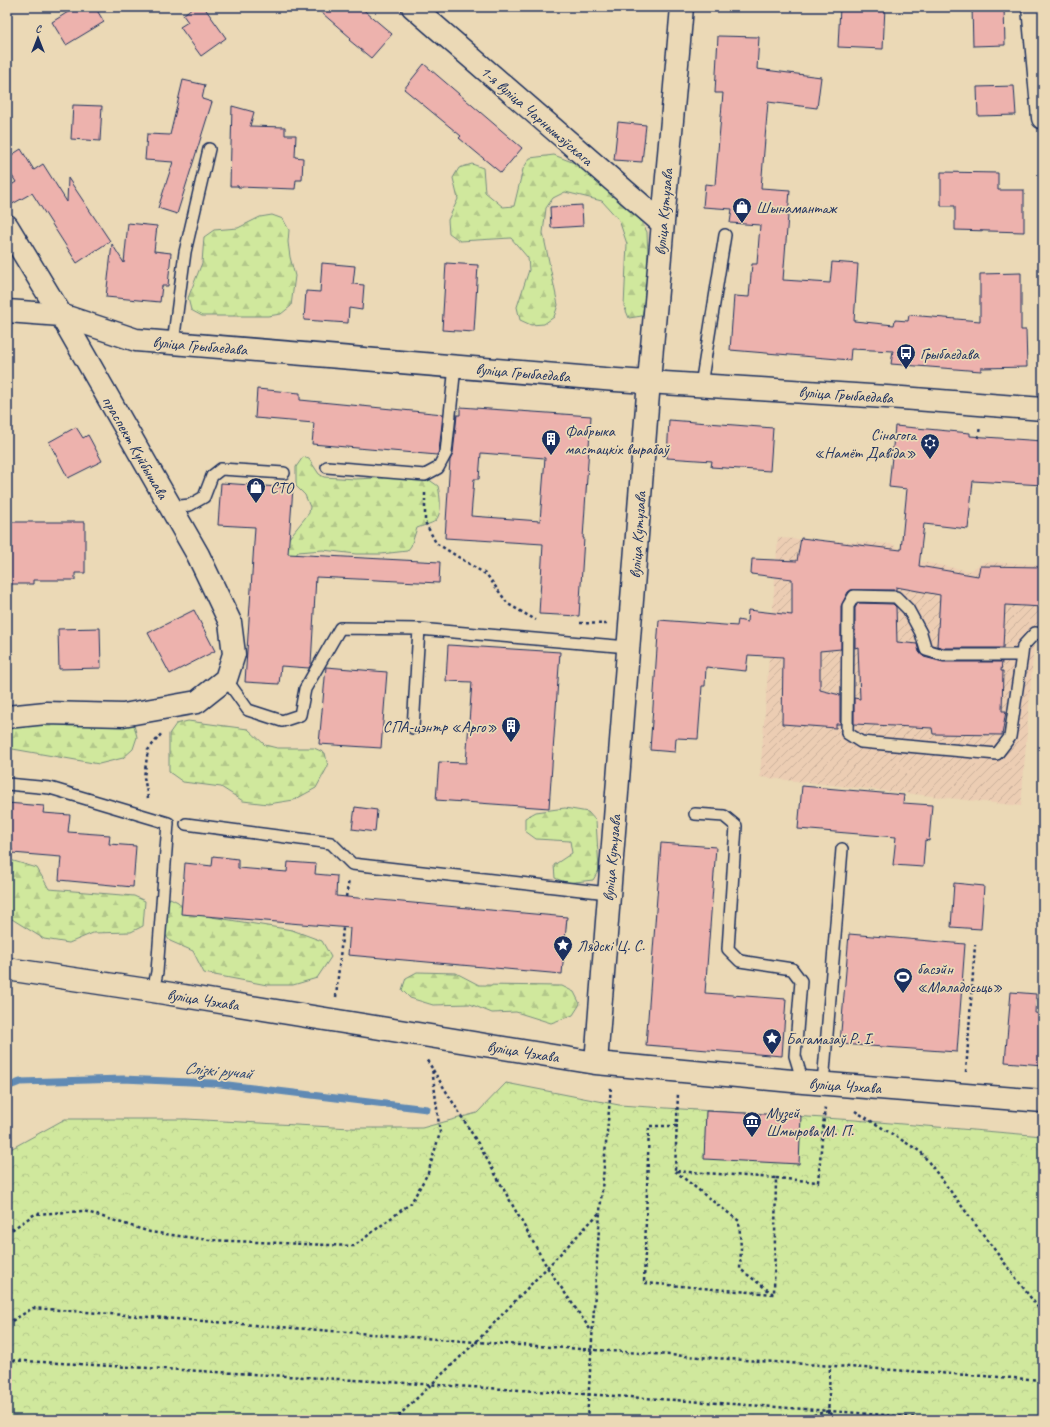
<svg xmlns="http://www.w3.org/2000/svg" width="1050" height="1427" viewBox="0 0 1050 1427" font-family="Caveat,sans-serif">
<defs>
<pattern id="industrial-furrows" width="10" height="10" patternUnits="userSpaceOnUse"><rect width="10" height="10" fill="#eccdb3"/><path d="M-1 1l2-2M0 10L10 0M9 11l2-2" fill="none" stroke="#cab09c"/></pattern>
<pattern id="forest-firs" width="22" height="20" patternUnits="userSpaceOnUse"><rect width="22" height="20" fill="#d0e89d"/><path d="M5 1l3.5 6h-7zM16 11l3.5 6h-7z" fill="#b2c78a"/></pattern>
<pattern id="park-crowns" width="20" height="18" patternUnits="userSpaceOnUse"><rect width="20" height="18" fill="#d0e89d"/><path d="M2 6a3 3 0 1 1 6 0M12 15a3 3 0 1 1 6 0" fill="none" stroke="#b2c78a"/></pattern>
</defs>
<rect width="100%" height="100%" fill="#ebd9b6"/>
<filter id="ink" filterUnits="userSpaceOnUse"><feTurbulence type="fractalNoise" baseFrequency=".025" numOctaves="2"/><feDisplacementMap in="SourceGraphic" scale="8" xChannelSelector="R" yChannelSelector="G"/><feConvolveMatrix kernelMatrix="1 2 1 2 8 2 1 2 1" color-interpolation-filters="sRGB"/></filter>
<g filter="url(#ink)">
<path fill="url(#industrial-furrows)" d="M778,538L892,544L918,561L969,571L984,562L1043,565V643H1034L1021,806L760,777Z"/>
<path fill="url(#forest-firs)" stroke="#768c7e" d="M554,155L577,164L635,210L647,232L649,280L642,316L629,318L624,306L627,244L619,220L602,201L565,192L553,198L546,208L543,233L558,305L554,317L544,324L531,325L520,320L517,307L529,270L528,258L511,238L460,241L449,233L448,220L458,199L453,178L459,168L472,164L483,168L485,192L503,207L514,206L523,169L530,158Z
M272,215L283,219L289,230L288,242L290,257L295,276L291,306L281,314L268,316H202L191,310L188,298L202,263L204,237L214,230L238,228L260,217Z
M303,457L309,459L319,474L324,477L355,479L416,476L428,479L438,486C440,495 443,514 435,521C431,524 422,526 417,528L411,546L407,551L381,554H356L323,550L298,552L265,602L289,538L309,513L310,507L305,495L296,486V467Z
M123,719L134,725L137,737L133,749L123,758L99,764L7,748V724Z
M188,721L248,729L265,745L277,748H314L325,753L328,766L316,788L294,800L268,804L243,801L221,787L183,782L169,772V734L176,724Z
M565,808L588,812L596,821L599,870L593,880L567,883L555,878L554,865L572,853L570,841L536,839L525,831V818L536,812Z
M7,859L37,868L49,889L134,896L145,901L143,926L131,932L93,933L69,943L44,939L7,916Z
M170,898L178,902L187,913L292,930L322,941L331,957L317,978L293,985H267L204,973L193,951L170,941L162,931L163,909Z
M417,972L456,973L479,985L562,986L574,992L580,1004L573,1015L551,1023L516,1012L492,1013L470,1004L433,1005L410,998L402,990L406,978Z"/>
<path fill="url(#park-crowns)" stroke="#768c7e" d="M506,1083L619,1105L855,1120L1043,1136V1420H7V1151L65,1119H186L351,1128H422L477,1113Z"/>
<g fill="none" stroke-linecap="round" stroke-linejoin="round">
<path stroke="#618ab4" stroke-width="7" d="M7,1087L20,1082L123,1079L212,1083L427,1109"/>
</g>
<path fill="#edb2ad" stroke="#1b2f5e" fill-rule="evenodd" d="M76,7H95L104,22L66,45L52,22Z
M193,7H204L226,38L201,56L180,27L188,22L183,15Z
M315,7H360L392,34L371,58L349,40L351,38Z
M840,7H885L883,49L838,47Z
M972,7H1004L1005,45L973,46Z
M718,36L759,37L757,69L821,77L817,108L768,102L761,188L790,190L783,280L830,283L832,262L858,264L854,321L894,325L895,320L908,321L909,315L980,321V274L1021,273V330H1026L1027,367L981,368V371L891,364L893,351L851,349L850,360L730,350L734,296L749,297L752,264H757L760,225L730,223L732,209L703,207L705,184L715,185L723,93H715Z
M424,64L522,148L501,173L459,138L461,136L404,89Z
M183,80L205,85L202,99L212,102L177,214L158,208L173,162L145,160L147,134L170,135Z
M1014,86L1016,115L978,116L977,87Z
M73,105L102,106L100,141L71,139Z
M232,106L254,112L250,126L285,127V135H296L295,157L303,158L302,180H296L295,189L238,187V186H230Z
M618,122L646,125L642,162L614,160Z
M21,149L34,170L43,164L67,202L68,178L110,241L77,263L32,193L7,207V188L16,182L7,168V158Z
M941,172L998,173V190H1024V232L955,230V206H941Z
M582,205L583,226L551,228L550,207Z
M128,223L157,226L154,251L171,253L168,286H162L160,302L106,297L112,244L124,263Z
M322,263L355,266L353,284L364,285L362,310L349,308L348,323L304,320L306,291L320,292Z
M446,263L478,265L474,332L442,330Z
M257,389L300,393V400L443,414L439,451L437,455L312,444L314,423L255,418Z
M460,407L591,416L583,538H584L579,616L539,614L543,544L445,538L450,460L453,454L457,415H460ZM481,453L545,458L540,521L471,516L474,479H479Z
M669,420L773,428L770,471L711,467L712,461L667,458Z
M895,426L970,433V436L1043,441V485L973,481L968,529L924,524L919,566L978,576L980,566L1043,567V607L1005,605L1003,648H944L937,646L940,595L896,587V590H851L848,592L841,606V649L820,651V690L840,695V724H836V728L782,724L783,657L748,655L746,671L706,667L705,686H702L698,739L676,738L675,752L650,750L659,620L737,626L738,620L747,622L748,610L792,615V579L751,574L752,559L797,561L801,538L901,550L907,489L889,487Z
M76,427L83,438L88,435L102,461L68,478L49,442Z
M221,483L293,488L288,554L440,562L439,583L316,577L311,664L309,668L281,666L279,684L245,682L255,527L218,525Z
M7,522H85V573H75V580H33V584H7Z
M858,603L893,604L896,607L897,642L917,644L919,652L924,657L943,662H1002L1001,671H1003L1002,711H1006L1002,735L933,734L932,728L854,724V698L860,699L858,647L855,648V608Z
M194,610L215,651L170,674L148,633Z
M100,628L101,668L59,669L58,629Z
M448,645L560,652L549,808L436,800L439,762L466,763L472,682L446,681Z
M326,667L387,672L381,748L319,744Z
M802,786L904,795L903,803L932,805L929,841L925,840L923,867L893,865L896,837L798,829Z
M7,803L44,806L43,813L70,815L68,832L110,835L109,844L136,846L133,887L59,880L61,857L12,853V849L7,848Z
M355,807L377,810L375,832L352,829Z
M661,843L716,847L705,993L786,999L782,1056L646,1045Z
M213,856L238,859V868L287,872L288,862L316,864L315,874L337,876L336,896L567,917L562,974L348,955L350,928L181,914L185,863L212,866Z
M954,883L984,886L981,929L951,927Z
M849,934L965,944L957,1052L840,1044Z
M1011,992L1036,994L1035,1013L1043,1014V1065L1005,1062Z
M706,1111L801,1116L799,1164L704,1159Z"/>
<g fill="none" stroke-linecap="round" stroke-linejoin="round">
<defs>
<path id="lane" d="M173,343L185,252L209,149
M701,385L725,235
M327,467L425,475L438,468L446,453L455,366
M171,507L190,505L204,497L212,476L221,469L284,473
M1022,655H943L926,650L921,633L908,609L896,597L854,596L848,606L847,733L861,742L997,754L1010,737L1022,655L1023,646L1035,633L1043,634
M226,679L248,710L282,721L300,715L305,689L340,628L419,629L628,647
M413,728L419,629
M7,784L50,788L168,823L157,972L153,991
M695,814L724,816L736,826L728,949L740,961L792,969L801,981L795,1056L803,1082
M186,824L331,843L352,864L608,893
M823,1084L842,849"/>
<path id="street" d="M413,7L662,223
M1033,7L1043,118
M7,311L61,315L198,555L230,622L234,654L226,679L197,702L123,715L46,713L7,717
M7,969L153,991L596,1063L803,1082L1043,1101
M596,1063L649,381L682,7"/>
<path id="secondary" d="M7,226L61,315L136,340L616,380L902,398L1043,409"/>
</defs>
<use href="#lane" stroke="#1b2f5e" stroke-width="14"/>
<use href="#street" stroke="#1b2f5e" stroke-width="25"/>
<use href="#secondary" stroke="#1b2f5e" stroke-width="25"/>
<path stroke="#1b2f5e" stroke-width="2.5" stroke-dasharray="3 3" stroke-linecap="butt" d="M978,438L980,427
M425,493V522L436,543L487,575L508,604L536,620
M580,623L607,624
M148,798L144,777L148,750L162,733
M346,897L349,880
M336,997L343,928
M433,1070L479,1145L547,1267L592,1332
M966,1072L975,945
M855,1111L921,1152L1043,1314
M677,1126H649L644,1283L774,1294L776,1178L675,1171L678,1093
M675,1171L706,1196L739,1221L741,1248L740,1269L773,1294
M776,1178L818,1182L825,1107
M7,1233L35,1214L84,1211L150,1232L209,1240L354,1246L411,1203L428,1173L440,1133L432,1068L426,1059
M7,1324L33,1308L476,1342L1043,1380
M7,1360C321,1378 634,1395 948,1420
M394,1420L476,1342L600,1212
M587,1420L600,1212L611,1087
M796,1420L828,1411L839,1420
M828,1420L830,1366"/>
<use href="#lane" stroke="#ebd9b6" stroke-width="11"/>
<use href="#street" stroke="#ebd9b6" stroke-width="22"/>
<use href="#secondary" stroke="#ebd9b6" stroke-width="22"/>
</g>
</g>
<defs>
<symbol id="shop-pin" viewBox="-11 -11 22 30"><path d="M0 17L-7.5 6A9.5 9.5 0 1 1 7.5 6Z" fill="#1b2f5e" stroke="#ebd9b6"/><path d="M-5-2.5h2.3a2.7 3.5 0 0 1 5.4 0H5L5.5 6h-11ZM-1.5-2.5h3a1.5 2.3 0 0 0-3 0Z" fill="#fff"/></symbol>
<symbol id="bus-pin" viewBox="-11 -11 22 30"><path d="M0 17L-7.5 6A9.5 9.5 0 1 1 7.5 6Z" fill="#1b2f5e" stroke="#ebd9b6"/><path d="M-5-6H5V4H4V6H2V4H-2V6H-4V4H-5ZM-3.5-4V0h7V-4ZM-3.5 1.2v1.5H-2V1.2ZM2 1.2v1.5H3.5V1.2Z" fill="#fff"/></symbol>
<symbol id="building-pin" viewBox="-11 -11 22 30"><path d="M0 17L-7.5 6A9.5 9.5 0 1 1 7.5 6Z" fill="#1b2f5e" stroke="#ebd9b6"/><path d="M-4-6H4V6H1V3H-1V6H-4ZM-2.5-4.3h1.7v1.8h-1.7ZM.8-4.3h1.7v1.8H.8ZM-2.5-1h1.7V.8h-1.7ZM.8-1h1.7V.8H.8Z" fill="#fff"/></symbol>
<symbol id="synagogue-pin" viewBox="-11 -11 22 30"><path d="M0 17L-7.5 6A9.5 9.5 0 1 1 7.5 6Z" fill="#1b2f5e" stroke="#ebd9b6"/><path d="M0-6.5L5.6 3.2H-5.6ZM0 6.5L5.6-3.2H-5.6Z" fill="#fff"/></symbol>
<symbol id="sight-pin" viewBox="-11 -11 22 30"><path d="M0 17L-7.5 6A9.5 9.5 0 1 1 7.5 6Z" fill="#1b2f5e" stroke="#ebd9b6"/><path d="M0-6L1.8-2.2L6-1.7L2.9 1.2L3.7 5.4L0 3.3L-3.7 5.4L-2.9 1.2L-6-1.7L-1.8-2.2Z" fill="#fff"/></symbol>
<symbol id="stadium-pin" viewBox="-11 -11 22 30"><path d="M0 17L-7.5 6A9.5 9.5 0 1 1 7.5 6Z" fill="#1b2f5e" stroke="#ebd9b6"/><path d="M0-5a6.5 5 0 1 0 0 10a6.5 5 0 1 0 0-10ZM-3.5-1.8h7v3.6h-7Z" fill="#fff"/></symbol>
<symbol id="museum-pin" viewBox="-11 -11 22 30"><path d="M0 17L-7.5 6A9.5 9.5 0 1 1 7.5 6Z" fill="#1b2f5e" stroke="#ebd9b6"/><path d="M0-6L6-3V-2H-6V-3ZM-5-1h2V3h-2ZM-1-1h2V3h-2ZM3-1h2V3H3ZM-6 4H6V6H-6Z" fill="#fff"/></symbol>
</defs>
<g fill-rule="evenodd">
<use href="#shop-pin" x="731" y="196" width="22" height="30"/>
<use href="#bus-pin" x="895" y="342" width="22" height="30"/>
<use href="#building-pin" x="540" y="428" width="22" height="30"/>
<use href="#synagogue-pin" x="919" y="432" width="22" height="30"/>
<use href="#shop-pin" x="245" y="476" width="22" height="30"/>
<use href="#building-pin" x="500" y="715" width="22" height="30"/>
<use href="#sight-pin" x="552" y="934" width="22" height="30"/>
<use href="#stadium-pin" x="892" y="966" width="22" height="30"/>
<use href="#sight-pin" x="761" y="1027" width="22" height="30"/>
<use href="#museum-pin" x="741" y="1110" width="22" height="30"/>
</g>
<g text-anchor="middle" stroke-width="3.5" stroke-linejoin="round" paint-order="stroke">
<g font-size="16" fill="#1b2f5e" stroke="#ebd9b6">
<text transform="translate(537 115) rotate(41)" y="6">1-я вуліца Чарнышэўскага</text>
<text transform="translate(663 212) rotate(-85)" y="6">вуліца Кутузава</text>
<text transform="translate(200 345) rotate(5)" y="6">вуліца Грыбаедава</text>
<text transform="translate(523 372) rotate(5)" y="6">вуліца Грыбаедава</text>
<text transform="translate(846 394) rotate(4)" y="6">вуліца Грыбаедава</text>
<text transform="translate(136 447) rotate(60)" y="6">праспект Куйбышава</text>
<text transform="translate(637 535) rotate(-86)" y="6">вуліца Кутузава</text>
<text transform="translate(611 858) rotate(-85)" y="6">вуліца Кутузава</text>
<text transform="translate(203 999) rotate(9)" y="6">вуліца Чэхава</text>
<text transform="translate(523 1051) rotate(9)" y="6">вуліца Чэхава</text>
<text transform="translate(845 1085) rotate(4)" y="6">вуліца Чэхава</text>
</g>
<g font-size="16" fill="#1b2f5e" stroke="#ebd9b6" text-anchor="start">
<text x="756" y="213">Шынамантаж</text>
<text x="920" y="359">Грыбаедава</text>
<text x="565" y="436">Фабрыка<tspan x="565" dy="18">мастацкіх вырабаў</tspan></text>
<text x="916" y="440" text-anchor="end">Сінагога<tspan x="916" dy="18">«Намёт Давіда»</tspan></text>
<text x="270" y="493">СТО</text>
<text x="497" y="732" text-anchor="end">СПА-цэнтр «Арго»</text>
<text x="577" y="951">Лядскі Ц. С.</text>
<text x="917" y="974">басэйн<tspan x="917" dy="18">«Маладосьць»</tspan></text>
<text x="786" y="1044">Багамазаў Р. І.</text>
<text x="766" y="1118">Музей<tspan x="766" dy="18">Шмырова М. П.</tspan></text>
</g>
<g font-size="17" font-style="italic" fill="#2c4673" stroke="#ebd9b6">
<text transform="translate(218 1070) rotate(5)" y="6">Слізкі ручай</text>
</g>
</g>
<rect width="1050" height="1427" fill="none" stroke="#ebd9b6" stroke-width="24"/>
<rect x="12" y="12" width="1026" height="1403" fill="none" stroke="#1b2f5e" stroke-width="1.5" filter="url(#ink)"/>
<g transform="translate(38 38)" stroke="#ebd9b6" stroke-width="3" paint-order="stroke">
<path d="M0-3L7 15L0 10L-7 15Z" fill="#1b2f5e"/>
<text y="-6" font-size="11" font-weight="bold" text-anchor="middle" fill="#1b2f5e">С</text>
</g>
</svg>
